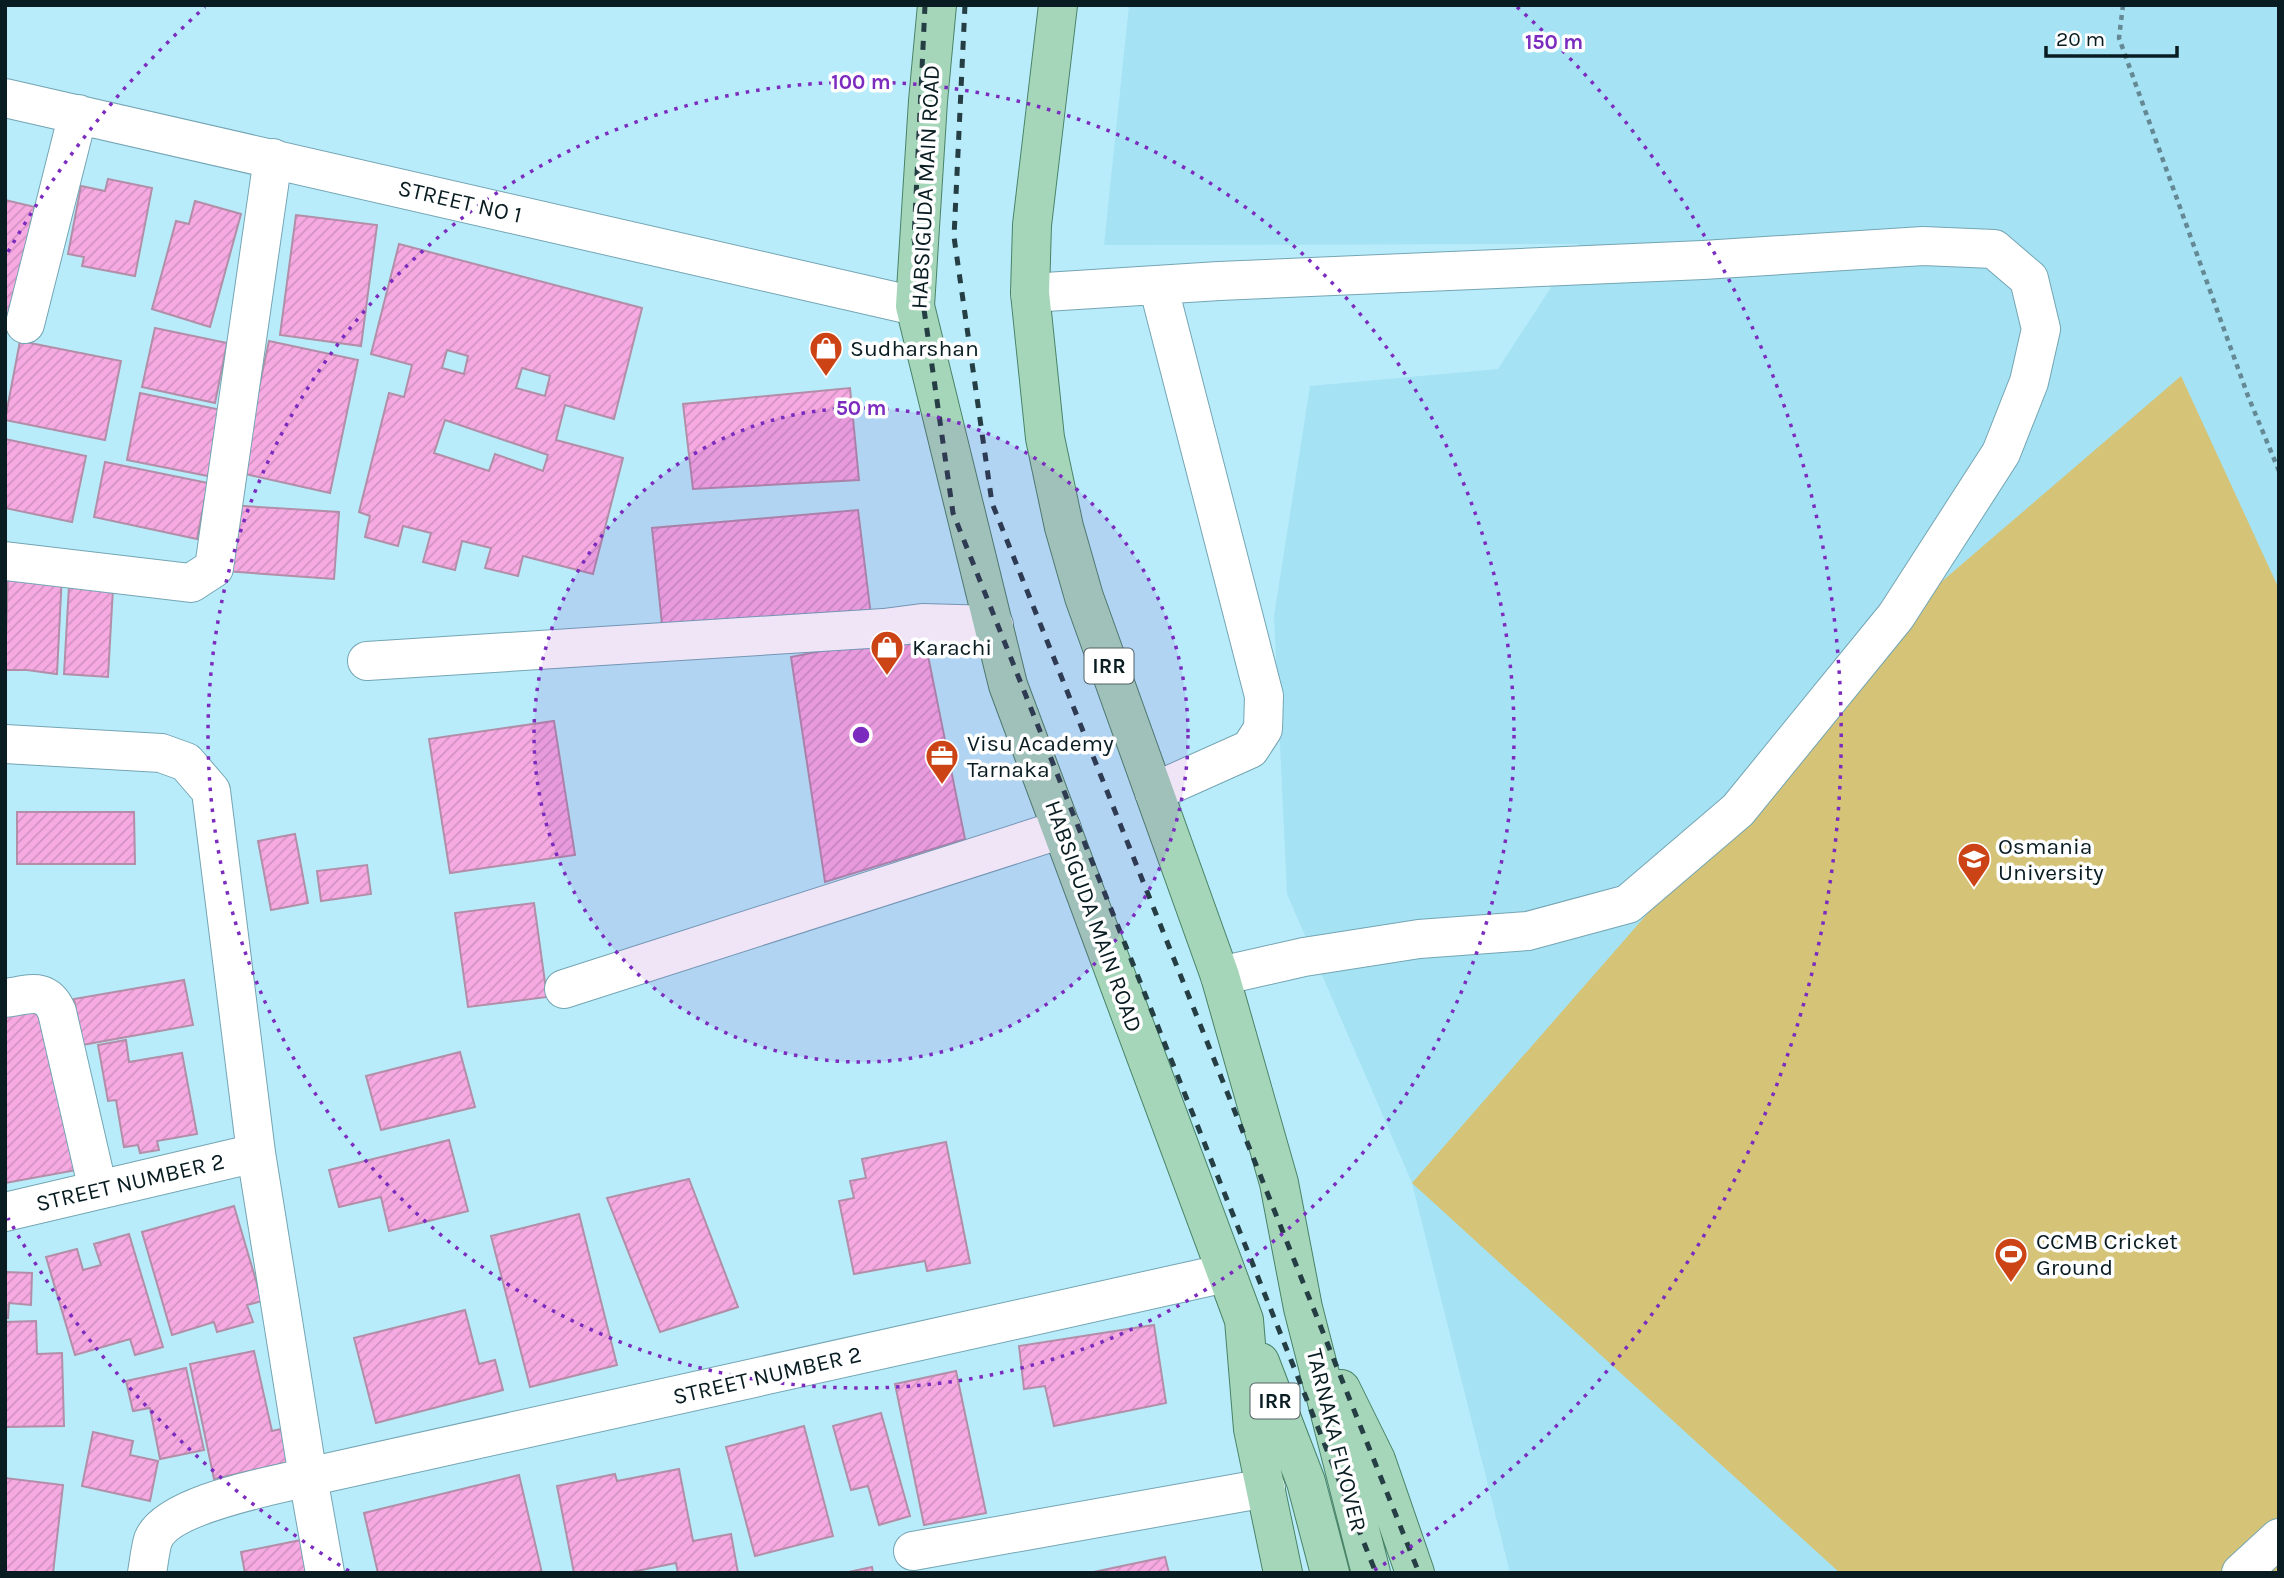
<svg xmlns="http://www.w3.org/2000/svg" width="2284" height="1578" viewBox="0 0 2284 1578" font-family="Karla,sans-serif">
<defs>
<pattern id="building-hatch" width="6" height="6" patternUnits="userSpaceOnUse" patternTransform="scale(1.75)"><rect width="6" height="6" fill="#f7aae2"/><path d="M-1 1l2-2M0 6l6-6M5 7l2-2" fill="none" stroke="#d292c2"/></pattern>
</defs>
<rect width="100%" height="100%" fill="#b9ecfb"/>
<path fill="#a5e2f3" d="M1129,5H2279V1573H1510L1412,1183L1287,894L1274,616L1310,386L1498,369L1579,244L1104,245Z"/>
<path fill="#d5c477" d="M2181,376L2279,589V1573H1840L1412,1183L1926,595Z"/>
<path fill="url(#building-hatch)" stroke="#b28ea8" stroke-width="2" fill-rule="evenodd" d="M108,179L152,188L135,276L82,266L84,257L68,254L81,186L105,191Z
M5,200L39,208L14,320L5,318Z
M195,201L241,214L210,327L152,309L176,221L189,224Z
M296,215L377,225L361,346L280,335Z
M399,244L642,308L614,419L565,405L556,440L623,458L593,574L523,556L518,576L485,568L491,548L462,541L455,570L423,562L431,533L403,526L398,546L365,537L370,516L359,512L389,393L404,397L412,365L371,354ZM447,350L468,356L464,374L442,368ZM522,368L550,376L545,396L516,388ZM445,420L548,455L543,471L495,454L489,471L434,453Z
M155,328L227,343L215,403L142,387Z
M20,341L121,361L105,440L5,420Z
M269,341L358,360L330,493L241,473Z
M850,388L859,480L693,489L683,404Z
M140,393L221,410L208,476L127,460Z
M5,439L86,456L72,522L5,508Z
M105,462L208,483L197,539L94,517Z
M228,505L339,512L334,579L225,571Z
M858,510L872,624L663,634L652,528Z
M8,571L62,573L57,674L27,670H5Z
M69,586L113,588L108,677L64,674Z
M923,631L965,839L825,882L791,657Z
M554,721L575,855L450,873L429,739Z
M17,812H134L135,864H17Z
M295,834L308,903L271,910L258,841Z
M367,865L371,894L321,901L317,871Z
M534,903L547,997L468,1007L455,913Z
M184,980L193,1025L82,1045L74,999Z
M40,1010L82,1169L5,1183V1014Z
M126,1040L129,1062L182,1053L197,1134L157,1141L159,1150L140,1153L138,1145L124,1147L116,1100L108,1101L98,1045Z
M460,1052L475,1107L381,1130L366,1076Z
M449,1140L468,1211L389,1231L381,1197L339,1207L329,1170Z
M946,1142L970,1263L927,1271L925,1261L854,1274L839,1201L854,1198L850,1181L866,1178L862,1159Z
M689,1179L738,1307L660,1332L607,1198Z
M234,1206L262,1301L247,1305L253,1322L217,1332L214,1322L172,1335L142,1232Z
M579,1214L617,1365L530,1387L491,1236Z
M129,1234L163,1347L135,1355L130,1339L75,1355L46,1257L77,1249L83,1270L101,1265L94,1244Z
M5,1272L32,1273L31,1305L9,1303L8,1318H5Z
M465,1310L479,1364L495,1360L503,1390L376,1423L354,1338Z
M36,1321L37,1354L62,1353L64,1426L5,1427V1322Z
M1154,1325L1166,1403L1054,1426L1045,1386L1024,1389L1019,1346Z
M254,1351L272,1431L286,1428L294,1461L214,1479L190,1364Z
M186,1368L204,1450L160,1459L150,1408L133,1411L126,1381Z
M956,1371L986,1513L924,1525L895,1384Z
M881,1413L910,1516L879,1525L868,1486L851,1490L833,1426Z
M804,1426L833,1536L755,1556L726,1447Z
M93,1432L133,1441L130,1455L158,1461L150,1501L82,1486Z
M679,1469L693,1541L731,1534L738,1573H678L676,1563L627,1573H574L557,1486L615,1474L617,1481Z
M519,1475L542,1573H378L364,1513Z
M5,1478L63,1485L53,1573H5Z
M301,1540L308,1573H245L241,1552Z
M1165,1557L1169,1573H1089Z
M872,1567L873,1573H844Z"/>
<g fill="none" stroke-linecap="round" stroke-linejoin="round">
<defs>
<path id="minor" d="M5,98L915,306
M1030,293L1219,281L1703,260L1923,246L1994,249L2029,279L2041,329L2029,382L2001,453L1896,616L1738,810L1628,904L1528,931L1419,939L1304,957L1220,976
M25,324L78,114
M5,561L191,583L214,568L273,158
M367,661L884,628L922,623L994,625
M5,744L161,753L186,762L211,791L256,1153L308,1477L325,1573
M1154,792L1250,749L1263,729L1264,696L1158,285
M564,989L1062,829
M5,998C29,995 46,986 57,1012L98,1190
M5,1212L256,1153
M913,1551L1266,1488
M147,1573C149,1562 150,1550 153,1540C167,1504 272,1486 308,1477L1226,1273
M2241,1573L2279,1538"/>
<path id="major" d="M937,5L928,101L915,306L1008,685L1244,1320L1253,1429L1283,1573
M1058,5L1032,225L1030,293L1045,438L1064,527L1084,597L1220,976L1279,1183L1303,1308L1371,1573
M1260,1362L1306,1482L1330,1573
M1341,1389L1376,1460L1415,1573"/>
</defs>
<use href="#minor" stroke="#74a5b3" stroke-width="40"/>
<use href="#major" stroke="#488367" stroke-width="40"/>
<path stroke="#658994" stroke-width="4.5" stroke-dasharray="5 5" stroke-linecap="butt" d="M2123,5L2119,38L2248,396L2279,471"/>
<use href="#minor" stroke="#fff" stroke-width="38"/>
<use href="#major" stroke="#a6d6ba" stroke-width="38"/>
<path stroke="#253e44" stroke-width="5" stroke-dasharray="9 9" stroke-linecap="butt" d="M925,5L914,239L953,513L1376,1573
M965,5L954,237L992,503L1419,1573"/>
</g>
<circle cx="861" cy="735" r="327" fill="#7b2cbf" fill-opacity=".12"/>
<g fill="none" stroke="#7b2cbf" stroke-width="3.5" stroke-dasharray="3.5 7">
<circle cx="861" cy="735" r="327"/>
<circle cx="861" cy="735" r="653"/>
<path d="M349 1571A980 980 0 0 1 8 1218M8 252A980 980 0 0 1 205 7M1517 7A980 980 0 0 1 1373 1571"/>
</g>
<defs>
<symbol id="shop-pin" viewBox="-11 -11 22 30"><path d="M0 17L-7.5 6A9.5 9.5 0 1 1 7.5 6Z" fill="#cc4416" stroke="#fff"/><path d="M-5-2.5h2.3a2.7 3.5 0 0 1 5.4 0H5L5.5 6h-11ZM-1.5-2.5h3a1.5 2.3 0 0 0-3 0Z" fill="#fff"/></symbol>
<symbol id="office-pin" viewBox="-11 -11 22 30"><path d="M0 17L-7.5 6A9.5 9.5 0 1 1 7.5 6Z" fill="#cc4416" stroke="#fff"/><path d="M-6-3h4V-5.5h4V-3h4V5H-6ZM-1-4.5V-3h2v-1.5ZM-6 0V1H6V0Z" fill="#fff"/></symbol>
<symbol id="university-pin" viewBox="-11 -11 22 30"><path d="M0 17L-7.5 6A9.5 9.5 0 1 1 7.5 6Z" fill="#cc4416" stroke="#fff"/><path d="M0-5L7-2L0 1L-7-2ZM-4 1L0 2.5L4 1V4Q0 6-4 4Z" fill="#fff"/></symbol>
<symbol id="stadium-pin" viewBox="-11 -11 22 30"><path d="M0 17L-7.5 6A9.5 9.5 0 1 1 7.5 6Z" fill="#cc4416" stroke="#fff"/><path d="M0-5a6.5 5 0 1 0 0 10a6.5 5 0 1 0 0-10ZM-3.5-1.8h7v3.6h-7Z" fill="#fff"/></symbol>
</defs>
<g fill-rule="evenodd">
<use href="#shop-pin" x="807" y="329" width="38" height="52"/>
<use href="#shop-pin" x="868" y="628" width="38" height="52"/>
<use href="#office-pin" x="923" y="737" width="38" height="52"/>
<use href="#university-pin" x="1955" y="840" width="38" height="52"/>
<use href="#stadium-pin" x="1992" y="1235" width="38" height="52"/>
</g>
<g text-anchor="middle" stroke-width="7" stroke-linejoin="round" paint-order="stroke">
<g fill="#fff" stroke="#526064" stroke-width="2">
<rect x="1084.5" y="648.5" width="49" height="35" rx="5"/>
<rect x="1250.5" y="1383.5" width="49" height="35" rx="5"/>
</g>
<g font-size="21" font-weight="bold" fill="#081c21">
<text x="1109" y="673">IRR</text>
<text x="1275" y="1408">IRR</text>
</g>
<g font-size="23" fill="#081c21" stroke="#fff">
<text transform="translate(925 187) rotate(-87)" y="8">HABSIGUDA MAIN ROAD</text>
<text transform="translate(460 201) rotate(13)" y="8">STREET NO 1</text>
<text transform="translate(1094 916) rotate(70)" y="8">HABSIGUDA MAIN ROAD</text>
<text transform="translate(130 1182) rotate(-13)" y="8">STREET NUMBER 2</text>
<text transform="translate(767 1375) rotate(-13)" y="8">STREET NUMBER 2</text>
<text transform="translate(1337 1440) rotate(76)" y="8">TARNAKA FLYOVER</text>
</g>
<g font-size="23" fill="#081c21" stroke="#fff" text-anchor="start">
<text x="850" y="356">Sudharshan</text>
<text x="912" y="655">Karachi</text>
<text x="967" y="751">Visu Academy<tspan x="967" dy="26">Tarnaka</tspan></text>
<text x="1998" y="854">Osmania<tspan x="1998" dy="26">University</tspan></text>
<text x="2036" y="1249">CCMB Cricket<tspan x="2036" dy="26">Ground</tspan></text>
</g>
</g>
<circle cx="861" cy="735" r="10" fill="#7b2cbf" stroke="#fff" stroke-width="3.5"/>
<g font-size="21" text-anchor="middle" font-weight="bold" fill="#7b2cbf" stroke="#fff" stroke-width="7" stroke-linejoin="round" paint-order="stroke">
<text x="1554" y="49">150 m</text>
<text x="861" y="89">100 m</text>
<text x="861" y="415">50 m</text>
</g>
<rect width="2284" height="1578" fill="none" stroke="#081c21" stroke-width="14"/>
<path d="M2046 46v10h131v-10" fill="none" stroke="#081c21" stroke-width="3.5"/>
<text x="2056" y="46" font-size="21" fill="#081c21" stroke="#ffffff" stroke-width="5" paint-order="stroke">20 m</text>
</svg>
